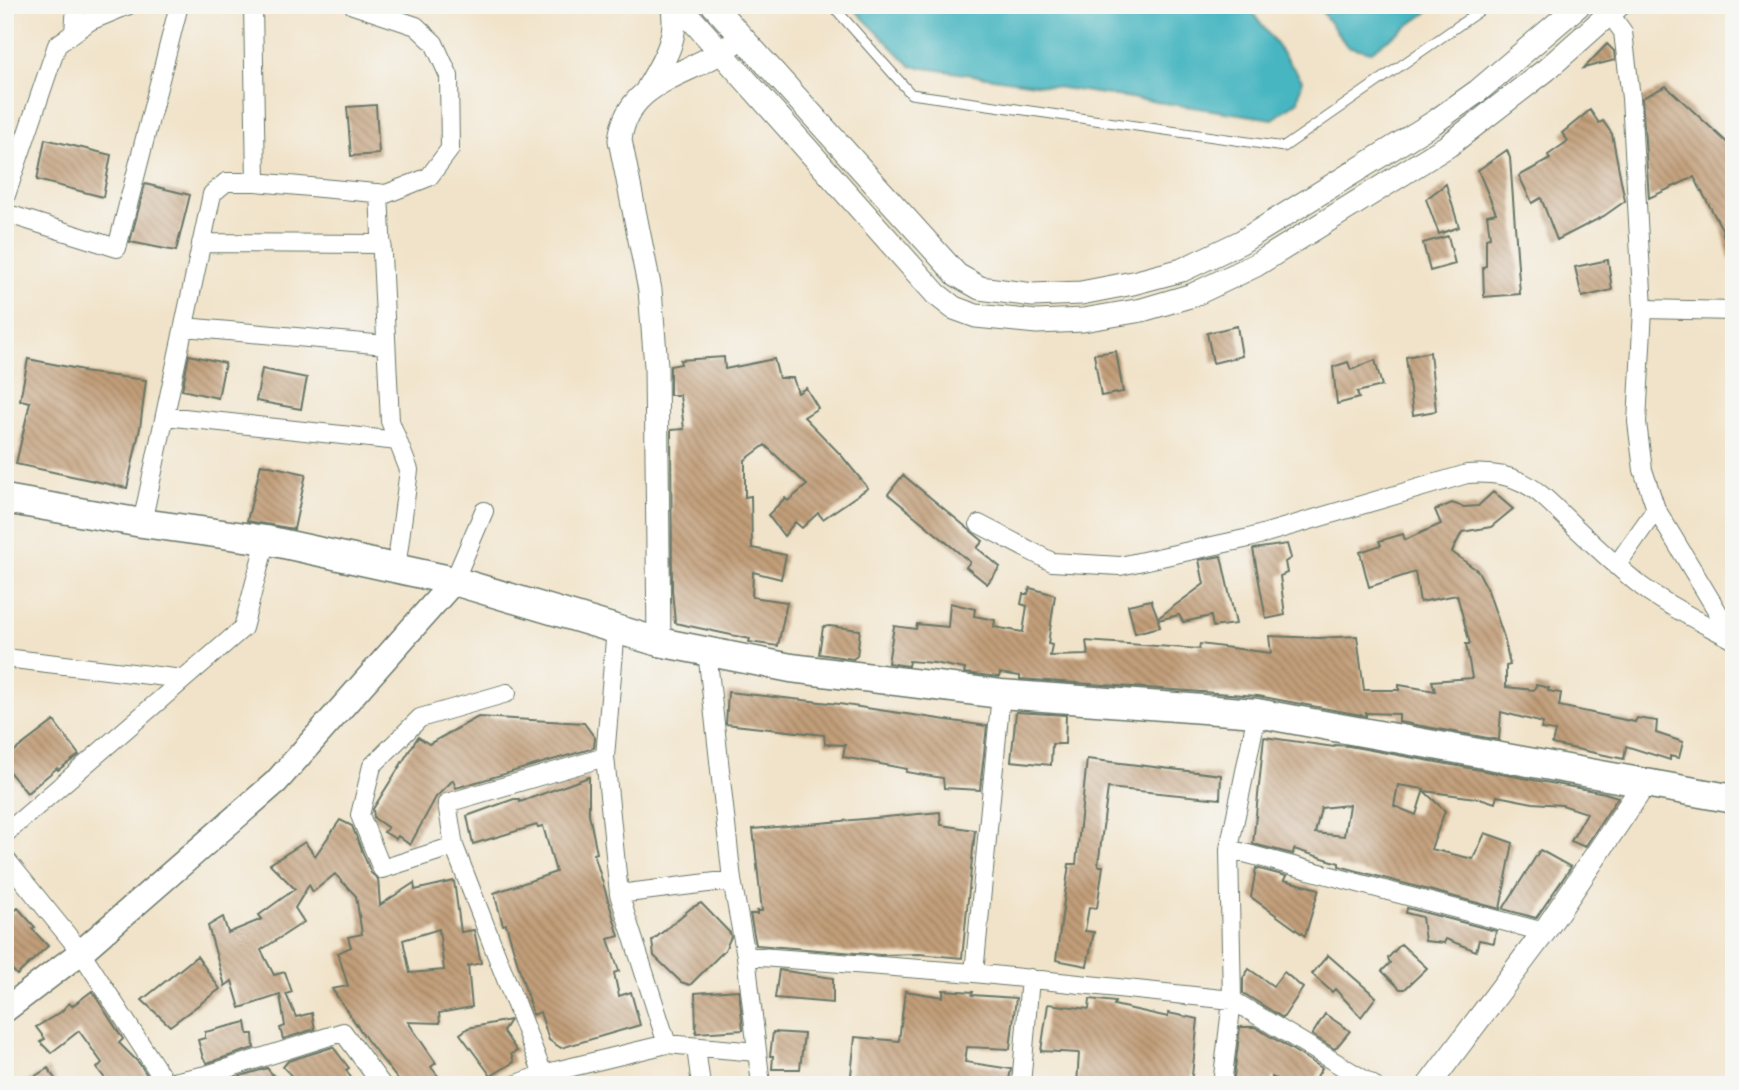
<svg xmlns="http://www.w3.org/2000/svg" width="1739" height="1090" viewBox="0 0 1739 1090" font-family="'Architects Daughter',sans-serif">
<defs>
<pattern id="building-back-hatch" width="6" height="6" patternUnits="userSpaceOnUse" patternTransform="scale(1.75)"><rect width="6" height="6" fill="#c29e79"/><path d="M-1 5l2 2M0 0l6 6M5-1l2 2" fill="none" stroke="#9d8264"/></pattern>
</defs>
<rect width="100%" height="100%" fill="#f6f6f2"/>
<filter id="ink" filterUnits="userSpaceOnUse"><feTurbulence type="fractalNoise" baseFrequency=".0143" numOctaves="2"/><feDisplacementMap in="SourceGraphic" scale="14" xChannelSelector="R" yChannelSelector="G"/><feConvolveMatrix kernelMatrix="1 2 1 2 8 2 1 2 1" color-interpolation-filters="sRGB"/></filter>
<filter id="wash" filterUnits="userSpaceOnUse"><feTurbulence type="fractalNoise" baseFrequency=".00686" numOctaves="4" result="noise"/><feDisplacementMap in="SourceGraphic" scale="28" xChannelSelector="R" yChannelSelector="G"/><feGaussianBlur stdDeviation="1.57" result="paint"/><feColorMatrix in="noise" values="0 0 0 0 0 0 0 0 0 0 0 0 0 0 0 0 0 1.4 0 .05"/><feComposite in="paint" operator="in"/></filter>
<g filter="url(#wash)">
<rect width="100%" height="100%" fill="#f1e3c9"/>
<path fill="#47b6c1" stroke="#337a7a" stroke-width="2" d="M850,5H1247L1302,80L1298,101L1273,119L911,66Z
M1317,5H1438L1370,52L1347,46Z"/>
<g id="blocks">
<path fill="url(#building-back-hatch)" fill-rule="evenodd" d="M1607,44L1614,51L1615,60L1584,68Z
M1666,86L1734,149V259H1729L1722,229L1694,177L1649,198L1642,98Z
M376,105L379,154L351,156L347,107Z
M1590,110L1599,123L1603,121L1612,134L1625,201L1604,216L1557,240L1541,198L1532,203L1519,176L1550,159L1548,155L1568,141L1562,133Z
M45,139L111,155L103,197L37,180Z
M1507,150L1510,158L1520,294L1484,297L1483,267L1486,266V238L1490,237L1487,215L1496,213L1478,170Z
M145,184L190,195L176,251L130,242Z
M1446,184L1459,227L1439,234L1426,199Z
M1448,236L1455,264L1430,271L1423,243Z
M1608,260L1612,290L1582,297L1575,267Z
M1237,326L1242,356L1213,363L1207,333Z
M1116,351L1123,392L1101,396L1094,354Z
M1430,352L1436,411L1413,415L1406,357Z
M189,355L225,363L218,398L182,390Z
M724,357L725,369L774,359L779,378H793L798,393L806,388L818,408L804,417L841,455L868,488L823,519L818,513L802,528L795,522L784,536L768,515L785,498L788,501L807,485L765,445L745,460V497L751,496L752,548L786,555L781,579L753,572L752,597L787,602L778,646L749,642L750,639L675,623L672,590L671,430L684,429L680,395H670V366L681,364L680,360Z
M28,359L83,370L82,372L146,380L140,428L127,488L16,464L30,402L20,400Z
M1375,360L1382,386L1357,392L1359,398L1337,404L1333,367L1348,362L1351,370Z
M262,369L307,378L301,409L256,401Z
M261,464L306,474L294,529L247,521Z
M903,475L983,541L977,548L1000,567L987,584L966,567L970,562L888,494Z
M1493,492L1513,509L1491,527L1462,532L1452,552L1478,571L1487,588L1504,637L1510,665L1506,666V687L1534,690L1536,685L1549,688L1548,691L1561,693L1559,706L1635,722L1637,718L1657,721L1656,733L1683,742L1679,758L1670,756V760L1626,746L1624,759L1552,744L1555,731L1541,729L1543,723L1501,712L1499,740L1399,722V714L1366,713V716L1258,696L1020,679V676L1000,673L999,677L964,673L965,669L934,663L909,661L908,666L888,663L894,626L916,629L917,624L948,627L950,603L975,609L974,616L995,620L994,627L1023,632L1027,606L1021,604L1023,594H1028L1030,588L1055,595L1048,644L1052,645L1050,656L1088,655L1086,641L1199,649L1200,644L1271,653L1269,636L1319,638L1357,636L1364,690H1399V685L1435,691L1432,681L1472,678L1466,644H1470L1457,595L1420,602L1415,572L1369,587L1360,552L1381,545L1379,541L1403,534L1405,540L1441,524L1435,510L1452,503L1464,507L1478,506Z
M1287,544L1291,558L1285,562L1287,573L1280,576L1285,615L1266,619L1253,549Z
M1221,556L1236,624L1213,627L1211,616L1183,622L1179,615L1158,620L1160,627L1135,633L1128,605L1151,600L1158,618L1204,584L1199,560Z
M829,626L860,630L857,656L853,659L819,654L823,627Z
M728,692L839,704L987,726L980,790L944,788L943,778L906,772L907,769L843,757L845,745L825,744L824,735L726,724Z
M1016,712L1066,715L1065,744H1052L1051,765L1011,761Z
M478,717L584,723L595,738L594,748L456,788L453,780L436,797L410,845L398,836L396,839L384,832L388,828L374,818L373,809L418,737L429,744Z
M54,721L79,755L58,770L57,768L27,793L5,767V758Z
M1264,737L1334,747L1335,745L1349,746L1605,793L1618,797L1585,847L1571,841L1587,813L1562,805L1533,803L1497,796L1495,803L1483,799L1424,791L1445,811L1431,849L1473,859L1485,833L1513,843L1500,909L1339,866V863L1294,849L1293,854L1253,844ZM1398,785L1424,789L1416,815L1394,806ZM1349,805L1344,836L1315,833L1321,808Z
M1087,759L1221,775L1220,799L1108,788L1098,866H1103L1097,908L1089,907L1085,931L1094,932L1087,966L1056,960L1069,864H1076Z
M589,777V814L597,853L594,854L619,936L608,939L619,971L614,973L619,996L631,992L640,1025L561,1048L549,1040L540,1012L533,1015L506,924L503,925L494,893L556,872L543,826L538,827L537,825L473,844L467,816L514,799H519L520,802Z
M940,812L941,825L975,830L962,958L919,954L880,955L756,945L750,914H757V911H762L753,829Z
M340,820L352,826L371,873L378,879L380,905L414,883L415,890L454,881L461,932L474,930L481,963L468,966L472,1007L439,1013L440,1023L408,1022L436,1063L431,1067L445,1085H402L367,1040L332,989L348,986L338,953L351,947L348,937L362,934L356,896L335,874L313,892L309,885L295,908L304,922L261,950L274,975L285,972L292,992L286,994L296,1017L312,1013L315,1029L283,1039L280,1028L285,1026L280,995L240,1008L232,981L225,986L208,926L223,917L228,933L262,919L259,915L295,889L270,864L305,842L315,856ZM439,929L444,970L410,973L403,940Z
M1540,850L1571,867L1536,918L1503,909Z
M1256,868L1286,876L1284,880L1319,889L1305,936L1251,897Z
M701,903L730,933L731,937L725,950L690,985L681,982L654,956L652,941L691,908Z
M18,908L35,927L32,929L48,946L17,975L5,962V919Z
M1407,908L1496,931L1494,943L1479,940L1476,951L1446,939L1444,943L1425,941L1422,917L1406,913Z
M1401,944L1427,968L1405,989H1400L1382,971L1390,963L1388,958Z
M1328,955L1376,997L1361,1017L1335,989L1332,992L1312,974Z
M197,956L220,989L170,1026L142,1000Z
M1249,969L1273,986L1284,972L1303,988L1283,1018L1243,993V978Z
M779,970L833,978V1003L775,998Z
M739,990L743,1030L696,1033L695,993Z
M943,990L973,992L972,995L1016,998L1010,1049L967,1047L965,1062L1011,1069L1008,1085H850L855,1037L899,1041L905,991L943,997Z
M92,991L123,1039L119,1043L139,1063L149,1078L139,1085H110L97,1068L102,1063L79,1031L51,1053L40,1042L45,1039L36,1027L61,1012L69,1003L72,1006Z
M1090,999L1115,1002L1114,1005L1168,1017V1013L1198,1019L1191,1085H1077L1079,1053L1041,1051L1048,1004L1089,1009Z
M1325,1014L1350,1031L1335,1049L1312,1035Z
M510,1020L503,1031L517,1051L511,1054L514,1062L491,1076L460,1034L468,1028Z
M246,1022L248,1034H253L254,1048L207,1063L203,1058L198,1040L205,1038V1032Z
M1240,1027H1255L1322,1068L1312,1085H1290L1272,1077V1085H1233Z
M773,1032L804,1034L800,1069H772L773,1056H770Z
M333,1047L349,1068L346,1070L356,1085H300L283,1067L288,1061Z
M48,1068L59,1085H21Z
M267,1068L281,1085H223L221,1082Z"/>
</g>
</g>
<g filter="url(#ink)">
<use href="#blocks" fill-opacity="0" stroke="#687768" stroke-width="2"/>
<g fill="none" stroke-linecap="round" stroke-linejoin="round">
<defs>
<path id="service" d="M832,5L911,94L1284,147L1488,5"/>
<path id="minor" d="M253,5L256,182
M1610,14L1623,32L1631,98L1643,309L1637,422L1643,470L1656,509L1734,639
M74,32L76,5
M379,193L390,421L409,470L396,569
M5,198L57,45L90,21L129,5
M5,213L117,248L179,5
M201,243L382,244
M1643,309L1734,311
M184,327L386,345
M165,416L398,441
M142,523L212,194L226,182H256L386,194L429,177L450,149L449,76L434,43L416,26L353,5
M979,524L1052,562L1120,566L1249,538L1467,474C1522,470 1537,490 1573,525C1595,546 1617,567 1641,586C1669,607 1703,623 1734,640
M1616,566L1656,509
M454,581L484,511
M616,628L605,757L619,894L667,1044
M707,651L732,880L746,956L761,1085
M5,658L183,679
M5,834L243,628L266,540
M454,846L382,869L360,815L372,766L420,718L507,693
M1229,849L1544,932
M5,858L81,952L165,1082
M619,894L732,880
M746,956L974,973L1232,1000L1373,1085
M974,973L1001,694
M696,1048L701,1085
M543,1074L454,846L447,803L605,757
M158,1085L206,1075L343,1032L382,1085
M515,1085L543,1074L667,1044L756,1052
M1021,1085L1030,978
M1222,1085L1232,1000L1229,849L1257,713"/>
<path id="tertiary" d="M679,5L936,294L954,308L976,316L1037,322L1083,320L1142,310L1193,295L1256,265L1449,145L1546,70L1619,5
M713,5L957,275L980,288L1033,295L1081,293L1133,283L1182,270L1241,242L1433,123L1478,91L1579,5
M648,88C663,62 680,36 672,5
M659,642L656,366L650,290L620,140C627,79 690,76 730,46
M1429,1085L1544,932L1645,783"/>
<path id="secondary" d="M5,1010L81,952L276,782L454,581"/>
<path id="primary" d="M5,499L142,523L266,540L454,581L659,642L791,668L1001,694L1257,713L1734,799"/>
</defs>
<use href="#service" stroke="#687768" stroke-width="11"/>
<use href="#minor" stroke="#687768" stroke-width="20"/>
<use href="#tertiary" stroke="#687768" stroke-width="25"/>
<use href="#secondary" stroke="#687768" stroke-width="27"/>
<use href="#primary" stroke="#687768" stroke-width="31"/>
<use href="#service" stroke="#fff" stroke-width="9"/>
<use href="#minor" stroke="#fff" stroke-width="18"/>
<use href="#tertiary" stroke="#fff" stroke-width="23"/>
<use href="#secondary" stroke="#fff" stroke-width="24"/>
<use href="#primary" stroke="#fff" stroke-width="28"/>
</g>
</g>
<rect width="1739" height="1090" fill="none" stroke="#f6f6f2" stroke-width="28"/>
</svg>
